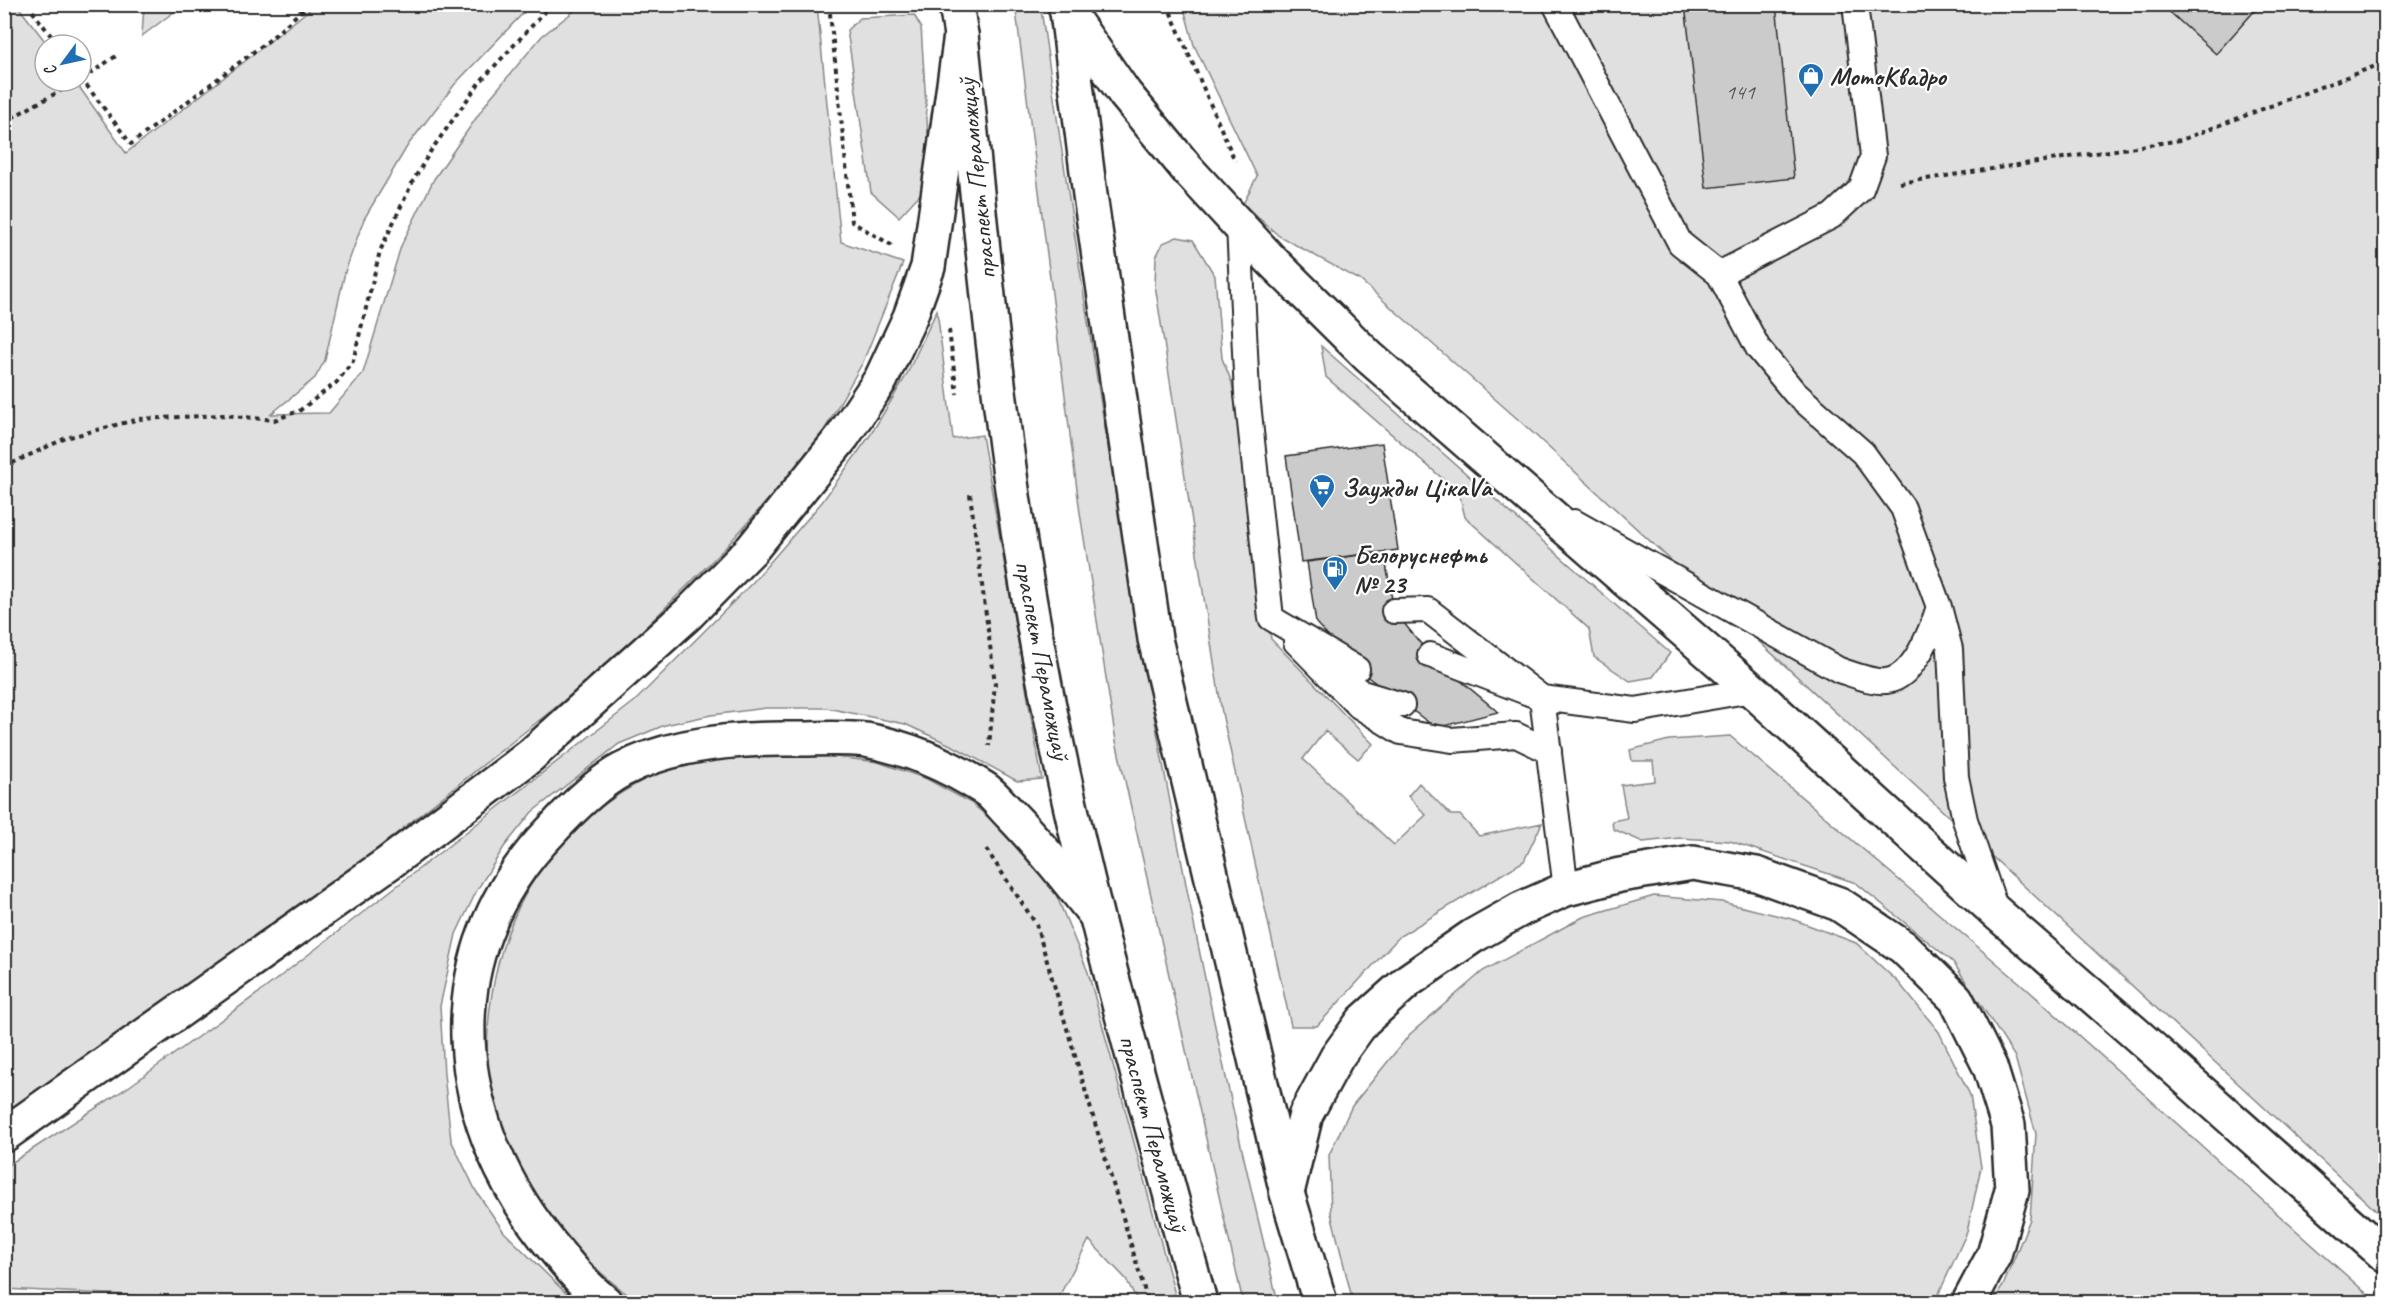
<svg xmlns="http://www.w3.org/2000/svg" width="2390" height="1307" viewBox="0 0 2390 1307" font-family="Caveat,sans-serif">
<rect width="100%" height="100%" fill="#fff"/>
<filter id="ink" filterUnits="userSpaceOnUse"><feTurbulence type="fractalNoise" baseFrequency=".0167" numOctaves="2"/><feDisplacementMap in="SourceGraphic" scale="12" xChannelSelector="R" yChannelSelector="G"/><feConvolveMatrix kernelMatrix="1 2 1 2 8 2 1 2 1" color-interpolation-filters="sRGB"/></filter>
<g filter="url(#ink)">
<path fill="#e0e0e0" stroke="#868686" stroke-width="1.5" d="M5,5H17L48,45H45V81H75L126,153L244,62L315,5H531L455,84L408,145L364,219L345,272L325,360L315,378L271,414L329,413L363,373L401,246L434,179L490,98L542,36L582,5H817L841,242L903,263L863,362L822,434L780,486L726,547L604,669L252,948L5,1120Z
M144,5V4L183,5L142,36Z
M1183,5H2385V1219L1521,422L1360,280L1279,236L1243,204L1257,176L1194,45Z
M1041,9C1104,443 1173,876 1278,1302H1243L1116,741L1080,513L1016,11Z
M914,15L921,27L930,166L924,190L899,217L871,192L847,30L860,18Z
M1177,237L1193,240L1215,276L1222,358L1232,383L1271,639L1373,744L1358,759L1325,731L1303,759L1394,845L1426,815L1408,796L1419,783L1451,815H1460L1479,836L1542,823L1524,861L1400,936L1317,1026H1291L1222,713L1155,285L1156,257L1163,243Z
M937,310L953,439L982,435L1042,779L1017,781L955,747L905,724L827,708H766L711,715L665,725L619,744L532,812L504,847L477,890L456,934L440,1006L444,1074L451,1140L476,1191L504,1232L575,1302H270L5,1289V1167L127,1088L264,989L635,701L753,582L822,502L871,434L906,376Z
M1321,346L1670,653L1653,677L1630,681L1594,657L1589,629L1465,517L1459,493L1326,377Z
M1730,736L2019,982L2376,1302H1992L2003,1286L2030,1219L2036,1134L2015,1057L1953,962L1856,883L1730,841L1680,838L1643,842L1613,829L1612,821L1627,818L1621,785L1655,781L1653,761H1632L1630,750L1669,740Z
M827,756L878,762L927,779L971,803L1011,836L1055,892L1088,972L1177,1302H1138L1126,1279L1089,1240L1056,1302H638C580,1262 519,1191 497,1123C487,1093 486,1061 488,1029C495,924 542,837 636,784C691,752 764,757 827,756Z
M1654,896L1722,902L1792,919L1856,943L1899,983L1939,1032L1970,1095L1981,1167L1967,1232L1935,1302H1440L1439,1299L1435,1302H1353L1331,1213L1329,1155L1352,1106L1410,1034L1483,971L1583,917Z"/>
<path fill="#cbcbcb" stroke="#2b2b2b" stroke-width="1.5" d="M1685,4H1776L1794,178L1706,188Z
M2161,4H2253L2257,8L2216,54Z
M1382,443L1398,550L1301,562L1286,456Z
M1384,552L1394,611L1430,655L1498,712L1436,728L1357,669L1316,623L1307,562Z"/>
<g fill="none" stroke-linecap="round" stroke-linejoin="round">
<defs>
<path id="service" d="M1555,4L1680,243L1719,274L1758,348L1795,393L1863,453L1903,508L1939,607L1950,649L1956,777L1965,820L1996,910
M1239,225L1247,394L1271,618L1357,669
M1719,274L1832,216L1861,189L1873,156L1855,4
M1574,522L1839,670C1852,674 1873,683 1886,681C1914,678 1932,629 1939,607
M1394,611L1428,610L1542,698L1566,889
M1296,642L1359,706L1401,732L1452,740L1516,735L1549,751
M1430,655L1542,698L1635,710L1752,690
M1351,685L1362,693L1402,705"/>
<path id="primary" d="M956,4L961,35C981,229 998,423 1032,615C1072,848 1138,1075 1200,1302
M1066,4L1090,195L1155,639L1287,1193L1320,1302"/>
<path id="trunk" d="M1066,9L1125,94L1188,170L1270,259L1369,357L1752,690L1998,914L2136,1034L2386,1256
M4,1135L390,862L530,756L689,613L752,549L843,436L881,379L910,317L928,267L961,35
M1287,1193L1306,1114L1337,1057L1363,1021L1409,980L1473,936L1521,909L1566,889L1620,875L1693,863L1756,874L1839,904L1903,947L1956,999L1990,1067L2008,1125L2012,1190L1994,1255L1969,1302
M605,1302C587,1288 572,1270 557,1252C449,1126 430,955 551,831C571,809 596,784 622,770C672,743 739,738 795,739C818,739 843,737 866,740C909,748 948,765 985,789C994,795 1002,806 1010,814C1040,845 1067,879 1094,913"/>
</defs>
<use href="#service" stroke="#2b2b2b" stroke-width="28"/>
<use href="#primary" stroke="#2b2b2b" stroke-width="38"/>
<use href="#trunk" stroke="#2b2b2b" stroke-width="38"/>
<path stroke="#2b2b2b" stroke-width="4" stroke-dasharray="4.5 4.5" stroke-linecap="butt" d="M27,4L58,45
M829,4L852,222L893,246
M1167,4L1235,161
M81,78L131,144L268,41L309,4
M82,79L119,54
M4,122L78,81
M1900,183L2181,140L2386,62
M949,330L957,394
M4,467L66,438L139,419L223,415L274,420L299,411L337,382L353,361L380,251L413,181L430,152L479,83L552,4
M970,494L995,683L989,746
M986,849L1036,924L1148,1302"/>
<use href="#service" stroke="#fff" stroke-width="24"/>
<use href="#primary" stroke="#fff" stroke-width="33"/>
<use href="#trunk" stroke="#fff" stroke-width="33"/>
</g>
</g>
<defs>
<symbol id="shop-pin" viewBox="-11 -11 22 30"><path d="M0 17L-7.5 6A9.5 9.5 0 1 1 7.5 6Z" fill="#1f6fb2" stroke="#fff"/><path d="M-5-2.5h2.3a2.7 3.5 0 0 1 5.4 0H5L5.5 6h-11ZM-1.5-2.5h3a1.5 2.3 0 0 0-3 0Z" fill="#fff"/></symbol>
<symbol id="supermarket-pin" viewBox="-11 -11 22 30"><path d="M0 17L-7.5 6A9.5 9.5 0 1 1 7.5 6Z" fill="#1f6fb2" stroke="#fff"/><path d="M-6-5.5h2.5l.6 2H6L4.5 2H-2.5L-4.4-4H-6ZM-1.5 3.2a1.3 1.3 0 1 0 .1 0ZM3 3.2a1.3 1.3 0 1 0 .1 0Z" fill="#fff"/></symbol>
<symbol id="fuel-pin" viewBox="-11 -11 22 30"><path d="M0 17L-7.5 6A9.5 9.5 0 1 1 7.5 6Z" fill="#1f6fb2" stroke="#fff"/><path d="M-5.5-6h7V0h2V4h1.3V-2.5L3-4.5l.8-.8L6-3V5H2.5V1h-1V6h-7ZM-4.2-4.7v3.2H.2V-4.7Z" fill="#fff"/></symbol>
</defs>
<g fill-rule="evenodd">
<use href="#shop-pin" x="1796" y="61" width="30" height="40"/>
<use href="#supermarket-pin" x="1307" y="472" width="30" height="40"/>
<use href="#fuel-pin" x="1320" y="554" width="30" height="40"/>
</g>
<g text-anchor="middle" stroke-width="4.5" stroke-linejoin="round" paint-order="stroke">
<g font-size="22" fill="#535353">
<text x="1740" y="99">141</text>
</g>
<g font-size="26" font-weight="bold" fill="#2b2b2b" stroke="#fff" text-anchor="start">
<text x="1830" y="85">МотоКвадро</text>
<text x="1342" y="496">Заужды ЦікаVа</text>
<text x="1354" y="563">Белоруснефть<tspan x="1354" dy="30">№ 23</tspan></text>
</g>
<g font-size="26" fill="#2b2b2b" stroke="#fff">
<text transform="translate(976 179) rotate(-96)" y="9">праспект Пераможцаў</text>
<text transform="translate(1043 660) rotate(79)" y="9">праспект Пераможцаў</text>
<text transform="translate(1154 1133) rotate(75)" y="9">праспект Пераможцаў</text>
</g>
</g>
<rect width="2390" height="1307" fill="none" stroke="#fff" stroke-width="24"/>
<rect x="12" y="12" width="2366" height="1283" fill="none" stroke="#2b2b2b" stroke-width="2" filter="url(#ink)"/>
<g transform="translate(63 63) rotate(237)"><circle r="28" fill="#ffffff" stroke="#aaaaaa" stroke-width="1.5"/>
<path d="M0-4.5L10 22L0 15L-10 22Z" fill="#1f6fb2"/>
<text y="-9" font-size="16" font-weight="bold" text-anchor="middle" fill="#2b2b2b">С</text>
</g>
</svg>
